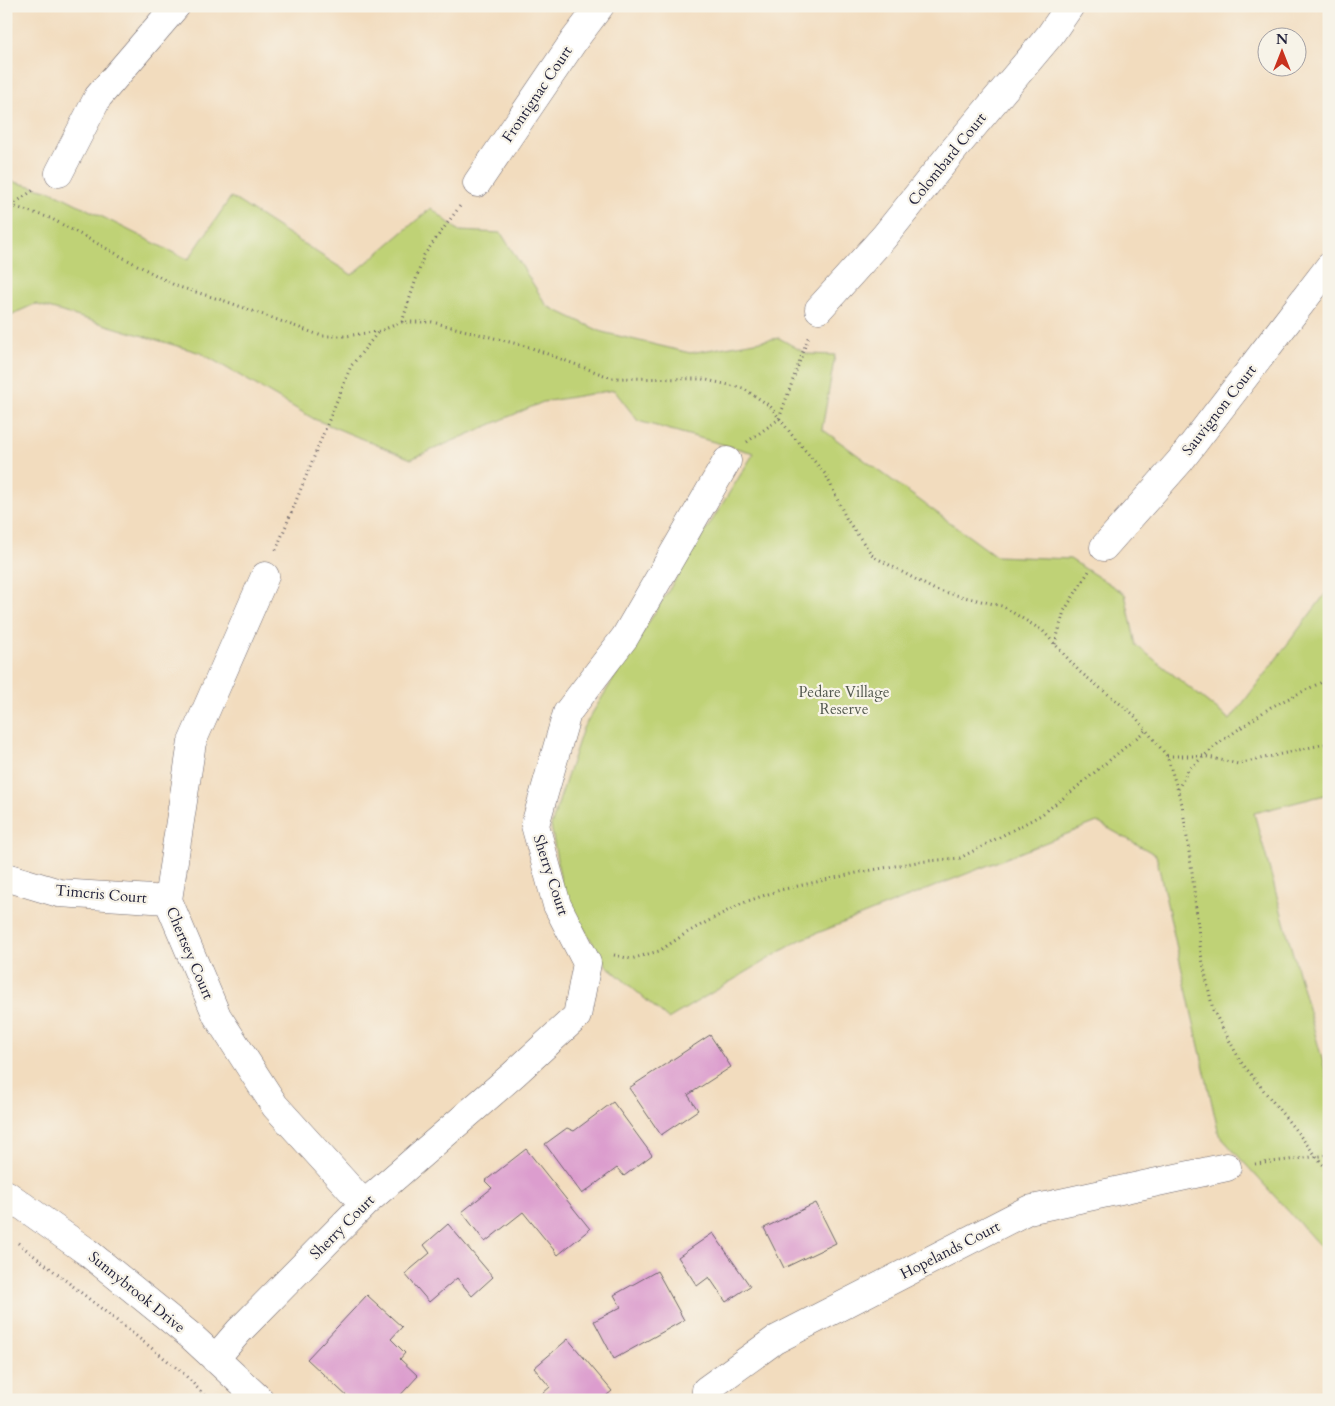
<svg xmlns="http://www.w3.org/2000/svg" width="1335" height="1406" viewBox="0 0 1335 1406" font-family="Cardo,serif">
<rect width="100%" height="100%" fill="#f7f3e8"/>
<filter id="ink" filterUnits="userSpaceOnUse"><feTurbulence type="fractalNoise" baseFrequency=".02" numOctaves="2"/><feDisplacementMap in="SourceGraphic" scale="10" xChannelSelector="R" yChannelSelector="G"/><feConvolveMatrix kernelMatrix="1 2 1 2 8 2 1 2 1" color-interpolation-filters="sRGB"/></filter>
<filter id="wash" filterUnits="userSpaceOnUse"><feTurbulence type="fractalNoise" baseFrequency=".0096" numOctaves="4" result="noise"/><feDisplacementMap in="SourceGraphic" scale="20" xChannelSelector="R" yChannelSelector="G"/><feGaussianBlur stdDeviation="1.12" result="paint"/><feColorMatrix in="noise" values="0 0 0 0 0 0 0 0 0 0 0 0 0 0 0 0 0 1.4 0 .05"/><feComposite in="paint" operator="in"/></filter>
<g filter="url(#wash)">
<rect width="100%" height="100%" fill="#f2dcbe"/>
<path fill="#bfd276" stroke="#707a58" d="M6,180L51,191L188,260L231,197L352,275L431,208L459,231L501,233L547,306L602,332L690,353L779,338L807,354L835,355L822,429L996,556L1070,559L1125,594L1136,645L1230,720L1329,589V794L1254,813L1329,1084V1256L1219,1135L1156,855L1097,822L800,940L668,1019L606,965L563,894L551,826L583,728L754,453L638,421L614,390L543,402L411,459L314,419L201,353L35,304L6,317Z"/>
<g id="blocks">
<path fill="#dc9dce" d="M710,1035L731,1067L688,1095L698,1110L661,1135L629,1088Z
M613,1102L652,1155L624,1176L617,1168L582,1194L545,1144L567,1128L574,1131Z
M526,1149L590,1229L558,1255L523,1212L485,1242L462,1212L492,1188L485,1181Z
M816,1203L836,1243L784,1268L764,1228Z
M448,1224L493,1277L472,1296L457,1278L429,1302L405,1274L430,1253L424,1245Z
M713,1233L750,1286L726,1302L709,1277L697,1286L678,1257Z
M657,1271L684,1320L614,1359L594,1321L621,1307L614,1295Z
M367,1295L402,1327L391,1339L405,1353L400,1359L418,1376L396,1400H351L307,1359Z
M568,1339L612,1391L601,1400H535L550,1387L534,1368Z"/>
</g>
</g>
<g filter="url(#ink)">
<use href="#blocks" fill-opacity="0" stroke="#6b6369" stroke-width="1"/>
<g fill="none" stroke-linecap="round" stroke-linejoin="round">
<defs>
<path id="minor" d="M59,173L98,97L176,6
M477,183L575,39L600,6
M819,309L884,237L956,147L1050,35L1070,6
M1104,547L1180,461L1329,267
M265,576L192,742L168,900L217,1016L275,1106L364,1204
M6,877L59,893L168,900
M6,1194L86,1251L192,1337L260,1400
M215,1359L239,1331L364,1204L514,1074L577,1016L587,963L557,905L535,825L567,713L625,637L727,461
M706,1400V1390L775,1340L1028,1210L1227,1167"/>
</defs>
<use href="#minor" stroke="#6b6369" stroke-width="29"/>
<path stroke="#6b6369" stroke-width="3" stroke-dasharray="1 4" stroke-linecap="butt" d="M6,204L50,218L176,286L225,301L322,336H346L380,331L402,322H432L529,347L612,378L702,379L743,388L770,406L792,435L826,475L847,520L873,556L935,590L1002,606L1043,631L1080,672L1133,714L1167,756L1182,804L1192,872L1201,954L1213,1010L1241,1062L1329,1172
M6,214L12,205L35,189
M402,322L424,255L460,206
M747,442L779,419L809,335
M276,550L351,366L379,331
M1055,644L1064,611L1089,571
M1167,756H1204L1238,764L1329,743
M1178,789L1188,770L1220,742L1271,707L1320,683L1329,676
M614,955L631,959L659,951L688,932L742,903L780,890L861,872L917,862L960,858L1041,815L1071,792L1146,730
M1255,1164L1329,1155
M18,1243L182,1372L209,1400"/>
<use href="#minor" stroke="#fff" stroke-width="28"/>
</g>
</g>
<g text-anchor="middle" stroke-width="4.5" stroke-linejoin="round" paint-order="stroke">
<g font-size="15" fill="#22223b" stroke="#f7f3e8">
<text transform="translate(537 94) rotate(-56)" y="5">Frontignac Court</text>
<text transform="translate(947 159) rotate(-51)" y="5">Colombard Court</text>
<text transform="translate(1219 410) rotate(-52)" y="5">Sauvignon Court</text>
<text transform="translate(551 875) rotate(72)" y="5">Sherry Court</text>
<text transform="translate(101 894) rotate(5)" y="5">Timcris Court</text>
<text transform="translate(190 953) rotate(67)" y="5">Chertsey Court</text>
<text transform="translate(342 1227) rotate(-45)" y="5">Sherry Court</text>
<text transform="translate(950 1250) rotate(-27)" y="5">Hopelands Court</text>
<text transform="translate(137 1292) rotate(39)" y="5">Sunnybrook Drive</text>
</g>
<g font-size="15" fill="#51574d" stroke="#f7f3e8">
<text x="844" y="697">Pedare Village<tspan x="844" dy="17">Reserve</tspan></text>
</g>
</g>
<rect width="1335" height="1406" fill="none" stroke="#f7f3e8" stroke-width="25"/>
<g transform="translate(1282 52)"><circle r="24" fill="#f7f3e8" stroke="#a29fa3"/>
<path d="M0-4L9 19L0 12L-9 19Z" fill="#c8321e"/>
<text y="-8" font-size="14" font-weight="bold" text-anchor="middle" fill="#22223b">N</text>
</g>
</svg>
